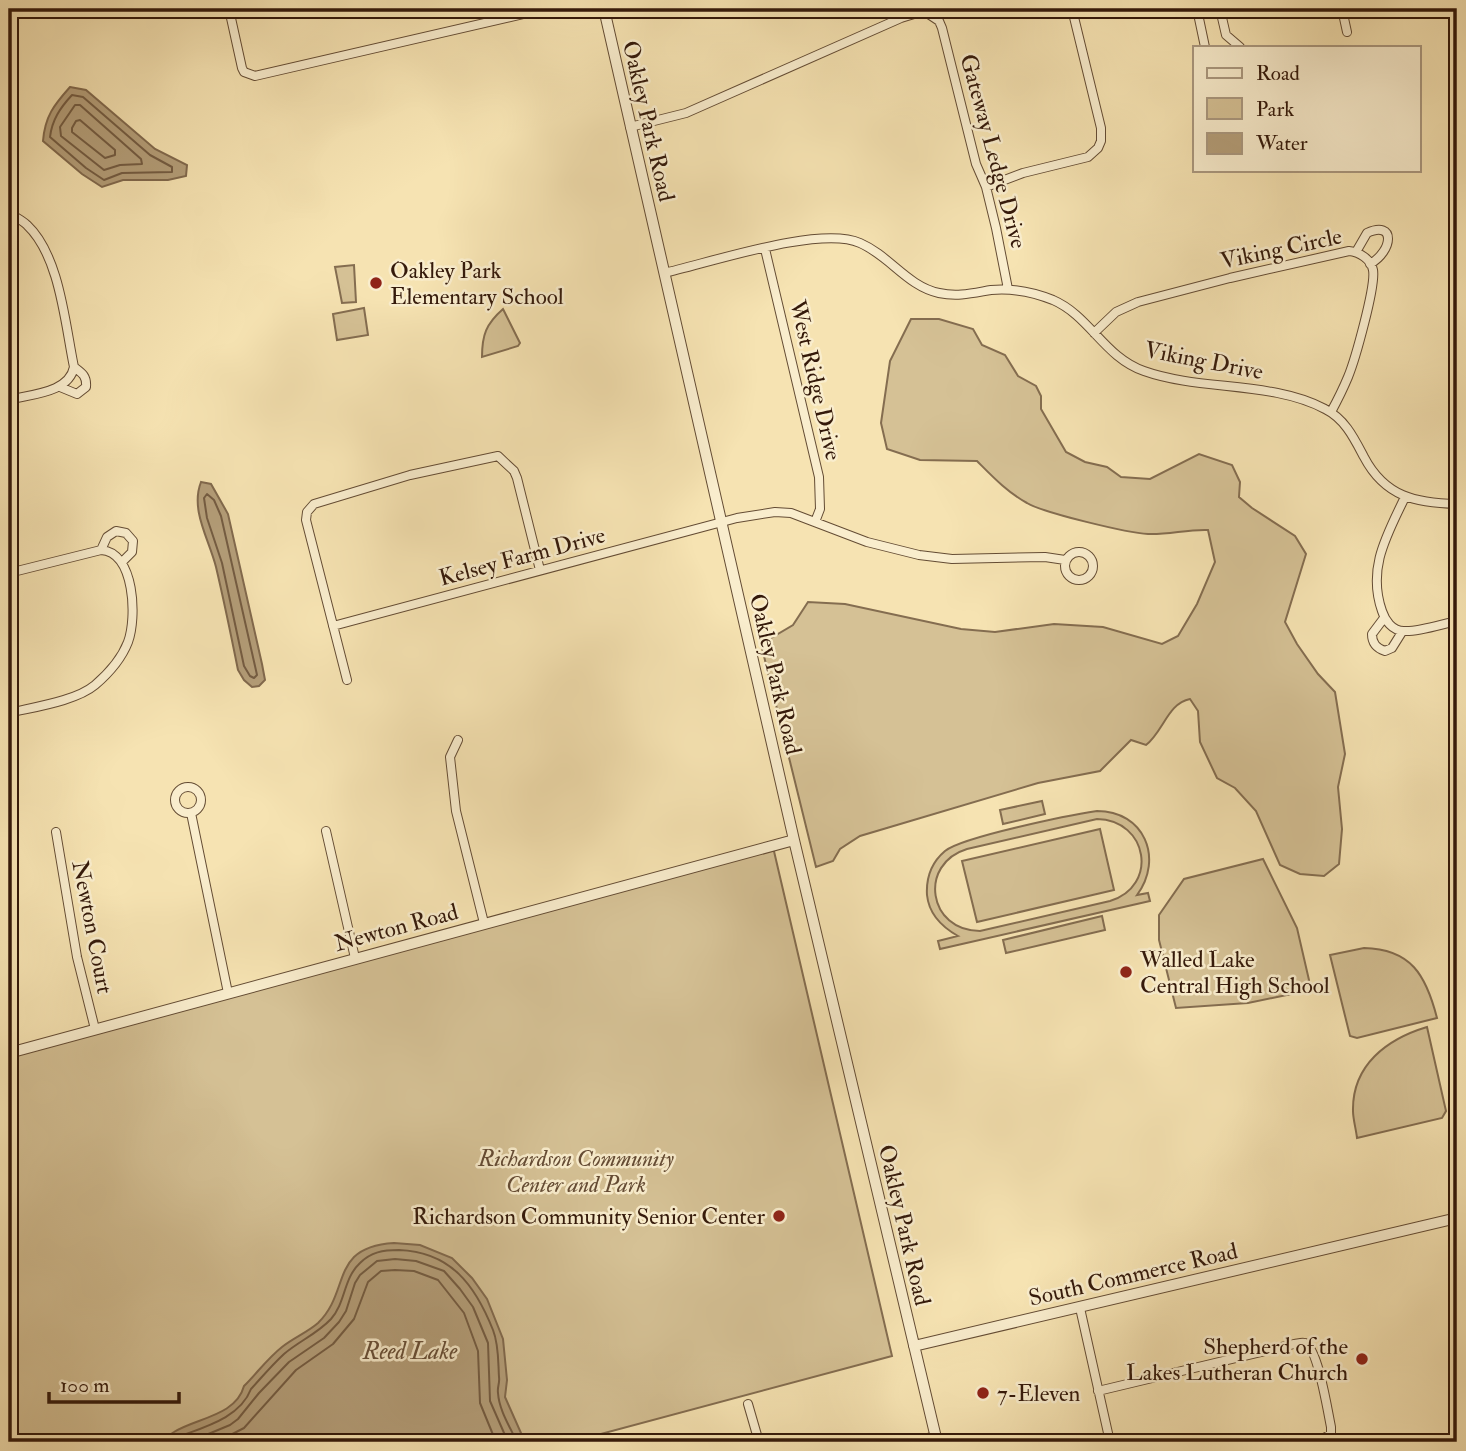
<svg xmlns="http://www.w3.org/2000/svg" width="1466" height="1451" viewBox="0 0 1466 1451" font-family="'IM FELL Double Pica',serif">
<rect width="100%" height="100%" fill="#f6e3b2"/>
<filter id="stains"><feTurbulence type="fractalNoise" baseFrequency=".00286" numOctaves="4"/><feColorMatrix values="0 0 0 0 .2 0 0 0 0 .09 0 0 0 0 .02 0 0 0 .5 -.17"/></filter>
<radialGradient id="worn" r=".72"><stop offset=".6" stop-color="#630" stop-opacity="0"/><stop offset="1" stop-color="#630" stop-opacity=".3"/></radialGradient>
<path fill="#d5c195" stroke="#846d50" stroke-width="2" fill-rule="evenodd" d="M354,265L356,302L342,303L335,267Z
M364,308L368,335L337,340L333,314Z
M503,309L520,343L518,346L482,357C482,335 486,324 503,309Z
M911,319H939L973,329L982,345L1005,355L1018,376L1036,386L1041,396V409L1066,452L1085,462L1107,467L1121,477L1150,479L1199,454L1232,465L1240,482L1239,497L1252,508L1295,536L1306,554L1285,622L1297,644L1318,674L1335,692L1345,754L1338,787L1342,829L1339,864L1324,876L1300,874L1280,865L1256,811L1235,788L1217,778L1200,742L1198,711L1190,699C1168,703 1163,732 1146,745L1131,740L1100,771L1038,783L860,836L840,849L833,861L816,867L761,644L793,625L808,602L845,604L961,629L995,632L1054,624L1103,627L1162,644L1178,636L1197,604L1215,562L1208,530C1188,529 1168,535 1148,534C1128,533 1044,513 1027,503C1007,492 992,476 977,461L920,460L887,449L881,423L890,361Z
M1042,801L1045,814L1003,824L1000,810Z
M1097,811C1144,811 1164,858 1137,895L1148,893L1150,901L940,949L938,941L958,936C942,927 929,915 927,895C926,878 932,862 945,851C962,837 1070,815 1097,811ZM1097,819C1148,820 1159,886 1110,901L980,931C928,931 918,864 967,849Z
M1100,829L1114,890L977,922L962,861Z
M773,847L892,1356L571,1442H9V1057Z
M1263,859L1297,928L1309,980L1301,992L1248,1003L1176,1008L1159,940V915L1184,879Z
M1102,916L1105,930L1006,953L1003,940Z
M1364,948C1411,949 1426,975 1437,1018L1357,1038L1350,1036L1330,955Z
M1427,1027L1446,1111L1442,1118L1357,1138C1356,1129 1353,1119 1353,1111C1352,1065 1387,1039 1427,1027Z"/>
<path fill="#b49e79" stroke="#81694d" stroke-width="2" d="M70,87L86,90L155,149L187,165L186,176L168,180H123L102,187L82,174L43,141C45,116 54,105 70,87Z
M201,482L211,484L228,514L262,664L265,680L259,686L252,687L244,680L238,670C231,635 224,601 216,567C209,539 190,510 201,482Z
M394,1243L420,1245L452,1258L472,1278L487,1299L503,1339L507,1380L505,1397L525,1442H160C164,1439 169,1435 174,1432C196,1418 236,1416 244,1386C257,1373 268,1358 282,1347C293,1338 308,1332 318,1323C351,1291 329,1247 394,1243Z"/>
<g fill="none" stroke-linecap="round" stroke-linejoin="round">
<path stroke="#745c42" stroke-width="2" d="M72,95L83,97L150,155L172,167V172L122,173L104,180L86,168L50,137C52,120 60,108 72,95Z
M75,105H80L141,159L142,164L120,165L104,170L61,136L60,127Z
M80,120L115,150V155L105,158L72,132V128L76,121Z
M207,494L214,500L221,516L255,666L257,675L254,678L250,676L244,666L222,563L207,518L204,498Z
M171,1442L178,1437C204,1427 240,1418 251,1389C262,1377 272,1365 284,1354C299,1341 317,1334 331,1319C346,1302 343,1279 360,1263C371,1252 383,1250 399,1250C451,1252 475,1285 493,1330C499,1345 498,1362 499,1377C500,1383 497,1387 498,1393C499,1410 510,1427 517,1442
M189,1442L230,1425L238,1419L259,1393L289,1362L324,1338L339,1322L346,1311L355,1283L360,1275L377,1261L395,1259L416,1261L444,1271L460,1289L473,1307L488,1343L490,1401L508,1442
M217,1442L244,1428L296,1370L333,1344L354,1319L368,1282L381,1271L395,1270L414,1271L438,1280L464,1313L478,1351L480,1403L496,1442"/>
<defs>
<path id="minor" d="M229,9L242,68L244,72L255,76L545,9
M1197,9L1205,47
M1220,9L1226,35L1240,47
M1342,9L1347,32
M630,127L686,113L901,18L924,11L939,21L942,28L976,164L986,187L996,228L1008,289
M986,187L1023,173L1088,157L1098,148L1101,141V128L1072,9
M9,213C15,217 22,220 27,225C60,256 65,324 74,367C69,393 31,394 9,400
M765,249L819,477L820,509L815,522
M1356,252L1367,233C1396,220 1393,251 1370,264
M664,273C709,263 820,225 860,243C890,256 907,286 939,293C958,297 973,293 991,290C1013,288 1033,292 1053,300C1090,316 1104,357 1144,371C1200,391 1273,381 1325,409C1345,419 1354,438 1364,457C1385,497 1416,503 1457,504
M1094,333L1116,312L1138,302L1230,278L1349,251C1359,252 1371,259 1373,270C1376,286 1355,360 1348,377C1343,389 1337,401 1331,412
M60,387L77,394L86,387C87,376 82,373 74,367
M1405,497C1387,535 1367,568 1382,611C1385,620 1392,631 1404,631C1419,632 1442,624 1457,621
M101,550L107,537L116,531L126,533L133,541L132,552L122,562
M1065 566a14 14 0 1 1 28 0a14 14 0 1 1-28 0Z
M9,573L101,550C135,552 137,618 128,642C121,660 109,673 95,685C76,701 34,707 9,713
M1384,618L1372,634C1372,643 1376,648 1385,651L1392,648L1402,632
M333,626L737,518L775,512L791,513L867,542L919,555L952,559L1045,557L1065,560
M347,680L306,520L307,512L314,504L410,475L498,456L514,471L517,478L540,570
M458,740L450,757L456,811L484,923
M175 800a13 13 0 1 1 26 0a13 13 0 1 1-26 0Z
M191,813L228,993
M326,831L355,958
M56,832L77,957L95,1029
M1080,1308L1110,1442
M1098,1391L1294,1344C1297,1344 1301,1342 1305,1343C1318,1348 1328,1413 1331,1427V1434L1322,1439L1308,1442
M748,1404L759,1442
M912,1442L935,1436"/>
<path id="tertiary" d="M604,9L794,840L937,1442
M9,1053L794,840
M914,1346L1457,1218"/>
</defs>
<use href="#minor" stroke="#644c34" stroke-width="10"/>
<use href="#tertiary" stroke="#644c34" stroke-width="12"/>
<use href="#minor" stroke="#f9edcd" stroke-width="8"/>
<use href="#tertiary" stroke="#f9edcd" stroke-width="10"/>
</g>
<g fill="#8f2418" stroke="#f9edcd" stroke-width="2.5">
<circle cx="376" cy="283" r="7"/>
<circle cx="1126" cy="972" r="7"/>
<circle cx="779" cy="1216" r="7"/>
<circle cx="1362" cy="1359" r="7"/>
<circle cx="983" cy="1393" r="7"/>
</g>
<g text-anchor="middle" stroke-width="5" stroke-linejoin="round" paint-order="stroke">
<g font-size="23" fill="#34190a" stroke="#f9edcd">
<text transform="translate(649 121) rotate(77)" y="8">Oakley Park Road</text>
<text transform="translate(994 151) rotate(75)" y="8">Gateway Ledge Drive</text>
<text transform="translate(1281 248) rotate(-12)" y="8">Viking Circle</text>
<text transform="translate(1204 360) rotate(11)" y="8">Viking Drive</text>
<text transform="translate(816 380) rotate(77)" y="8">West Ridge Drive</text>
<text transform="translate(522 556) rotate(-15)" y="8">Kelsey Farm Drive</text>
<text transform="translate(776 674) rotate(77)" y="8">Oakley Park Road</text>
<text transform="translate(93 927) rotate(79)" y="8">Newton Court</text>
<text transform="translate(396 927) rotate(-15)" y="8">Newton Road</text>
<text transform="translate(905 1225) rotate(77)" y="8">Oakley Park Road</text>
<text transform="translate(1133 1274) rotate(-13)" y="8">South Commerce Road</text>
</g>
<g font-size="23" fill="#34190a" stroke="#f9edcd" text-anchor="start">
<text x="390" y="278">Oakley Park<tspan x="390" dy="26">Elementary School</tspan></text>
<text x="1140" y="967">Walled Lake<tspan x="1140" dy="26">Central High School</tspan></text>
<text x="765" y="1224" text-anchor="end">Richardson Community Senior Center</text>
<text x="1348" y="1354" text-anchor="end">Shepherd of the<tspan x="1348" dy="26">Lakes Lutheran Church</tspan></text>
<text x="997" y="1401">7-Eleven</text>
</g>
<g font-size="23" font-style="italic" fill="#644b34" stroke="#f9edcd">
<text x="576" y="1166">Richardson Community<tspan x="576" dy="26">Center and Park</tspan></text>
</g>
<g font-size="24" font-style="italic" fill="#674e36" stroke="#f9edcd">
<text x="410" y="1359">Reed Lake</text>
</g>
</g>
<rect width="1466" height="1451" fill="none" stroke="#f6e3b2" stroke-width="35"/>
<rect x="10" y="10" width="1445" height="1430" fill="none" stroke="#34190a" stroke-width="3.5"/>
<rect x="18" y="18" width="1431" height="1416" fill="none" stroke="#34190a" stroke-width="2"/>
<rect x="1193" y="46" width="228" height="126" fill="#f9edcd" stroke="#aa987f" stroke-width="2"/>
<rect x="1207" y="68" width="35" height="10" fill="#f9edcd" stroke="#aa987f" stroke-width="2"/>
<text x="1256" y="80" font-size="21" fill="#34190a">Road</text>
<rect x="1207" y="98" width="35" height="21" fill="#d5c195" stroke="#aa987f" stroke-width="2"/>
<text x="1256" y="116" font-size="21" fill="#34190a">Park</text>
<rect x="1207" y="133" width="35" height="21" fill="#b49e79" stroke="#aa987f" stroke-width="2"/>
<text x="1256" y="150" font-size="21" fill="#34190a">Water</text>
<path d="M49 1392v10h130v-10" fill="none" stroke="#34190a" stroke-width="3.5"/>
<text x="60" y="1392" font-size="21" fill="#34190a" stroke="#f9edcd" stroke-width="5" paint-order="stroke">100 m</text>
<rect width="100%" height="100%" filter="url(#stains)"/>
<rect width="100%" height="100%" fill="url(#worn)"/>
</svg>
